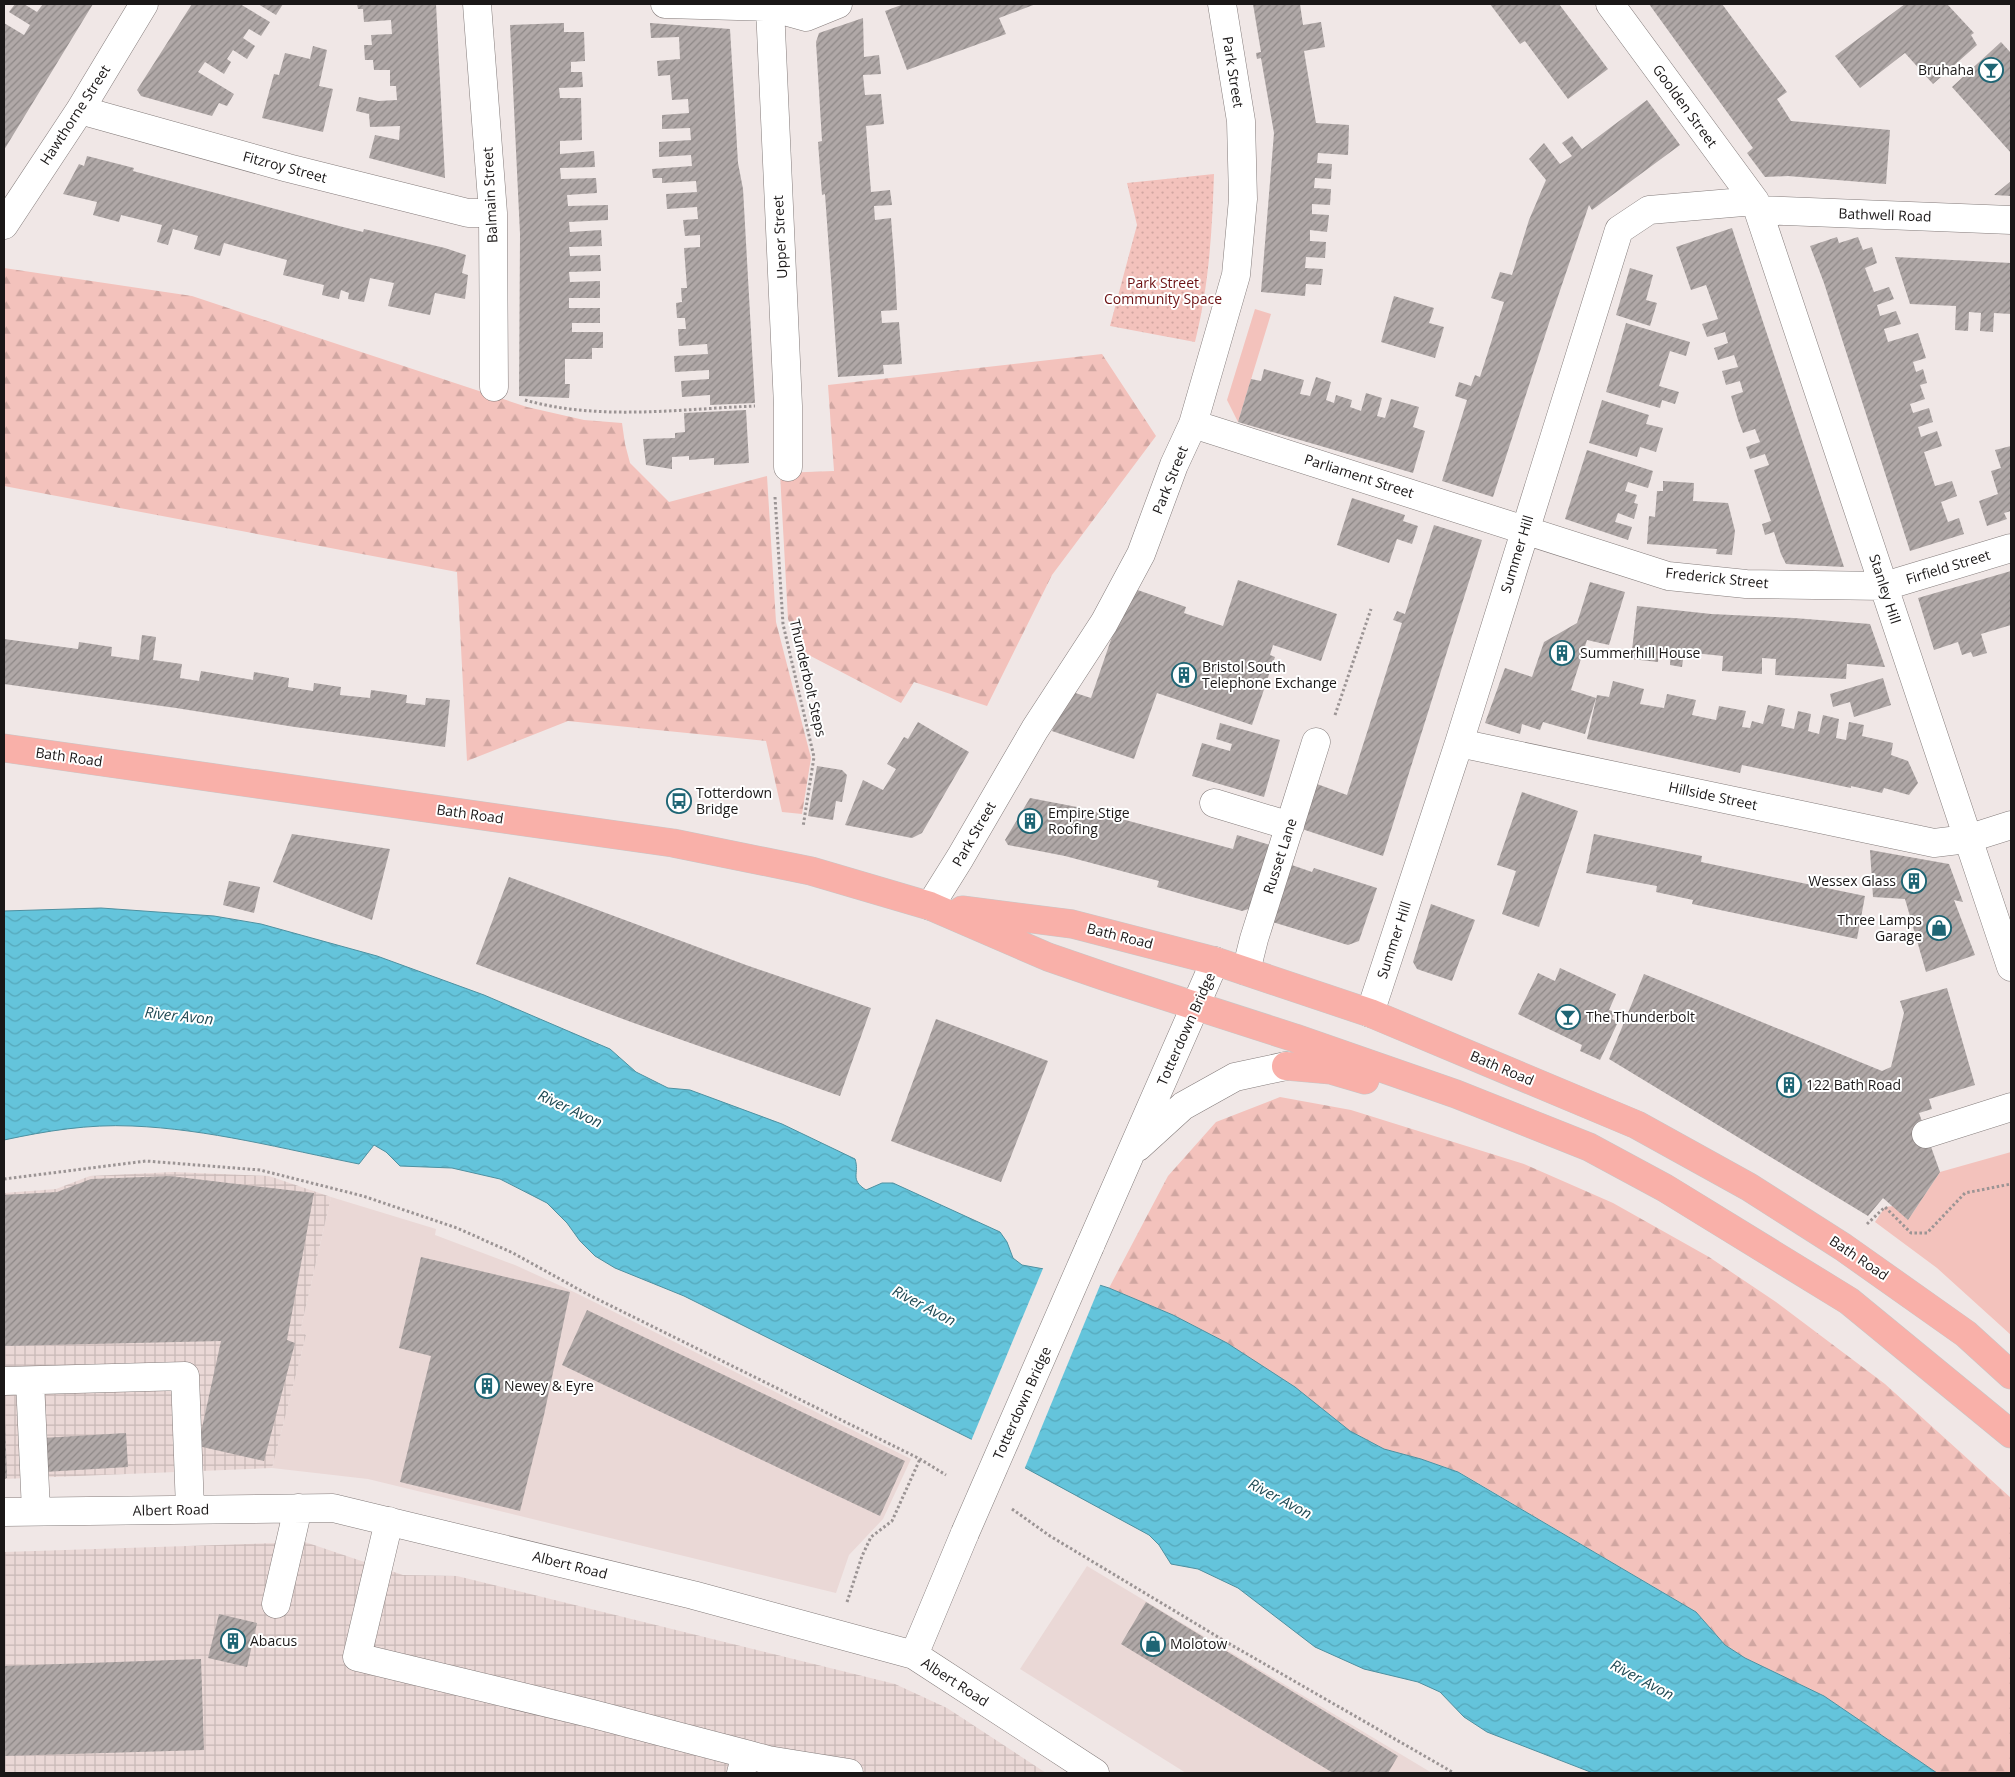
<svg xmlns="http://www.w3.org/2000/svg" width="2015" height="1777" viewBox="0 0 2015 1777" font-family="'Open Sans',sans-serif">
<defs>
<pattern id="industrial-grid" width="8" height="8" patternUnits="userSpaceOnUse" patternTransform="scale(1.25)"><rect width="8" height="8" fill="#ead8d6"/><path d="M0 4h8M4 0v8" fill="none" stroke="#c8b9b7"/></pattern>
<pattern id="forest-firs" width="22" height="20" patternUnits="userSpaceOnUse" patternTransform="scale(1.25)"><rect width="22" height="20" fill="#f3c2bc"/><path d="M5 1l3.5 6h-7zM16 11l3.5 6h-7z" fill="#d0a6a1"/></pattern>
<pattern id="garden-dots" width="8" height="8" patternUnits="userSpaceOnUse" patternTransform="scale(1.25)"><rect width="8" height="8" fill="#f3c2bc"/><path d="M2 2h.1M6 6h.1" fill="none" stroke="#d0a6a1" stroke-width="1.8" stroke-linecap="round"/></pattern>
<pattern id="water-waves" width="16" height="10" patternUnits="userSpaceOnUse" patternTransform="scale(1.25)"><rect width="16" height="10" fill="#64c4db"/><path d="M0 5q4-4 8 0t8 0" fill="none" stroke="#56a8bb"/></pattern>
<pattern id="building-hatch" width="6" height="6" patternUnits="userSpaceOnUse" patternTransform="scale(1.25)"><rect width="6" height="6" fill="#b0a8a7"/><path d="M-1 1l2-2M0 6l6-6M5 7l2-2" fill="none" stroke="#8e8887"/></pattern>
</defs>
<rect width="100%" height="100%" fill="#f0e7e6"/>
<path fill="#ead8d6" d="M331,1197L436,1229L435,1235L515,1265L574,1292L911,1459L883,1519L849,1555L836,1593L368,1479L272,1468L306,1335L300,1332Z
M1087,1566L1432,1773H1186L1020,1669Z"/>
<path fill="url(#industrial-grid)" d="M173,1172L269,1176L331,1197L300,1332L306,1335L272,1468L4,1479V1193L56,1189L90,1176Z
M305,1542L403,1575L457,1576L895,1684L947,1708L1046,1773H4V1552Z"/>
<path fill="#f3c2bc" d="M1255,309L1271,314L1238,422L1227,400Z
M2011,1152V1335L1937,1268L1875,1222L1885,1207L1893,1206L1908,1220L1940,1172Z"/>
<path fill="url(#forest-firs)" d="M4,268L192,296L527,407L584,420L622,423L625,444L630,463L669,502L767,476L776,622L811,758L802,814L782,812L766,741L568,721L467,761L457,572L4,486Z
M1102,354L1156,436L1052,575L987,706L914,682L901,703L801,651L788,619L780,473L834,471L828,385Z
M1280,1097L1351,1110L1524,1164L1613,1203L1709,1257L1776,1302L1885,1384L2011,1498V1773H1937L1824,1696L1745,1658L1725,1645L1696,1612L1459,1472L1421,1459L1384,1449L1350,1431L1295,1387L1227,1343L1173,1315L1109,1288L1168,1176L1216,1122Z"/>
<path fill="url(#garden-dots)" d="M1214,174C1212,233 1209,285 1195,342L1110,326L1137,225L1127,183Z"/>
<path fill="url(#water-waves)" stroke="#4e90a0" d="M101,908L214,916L261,924L377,956L484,995L610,1049L636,1072L668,1088L690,1090L782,1124L855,1159C860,1174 849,1179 866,1190L882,1183H893L1000,1232L1007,1242L1013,1258L1022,1265L1055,1271L1109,1288L1173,1315L1227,1343L1295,1387L1350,1431L1384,1449L1421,1459L1458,1472L1696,1612L1725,1645L1745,1658L1824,1696L1937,1773H1593L1487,1732L1464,1717L1440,1692L1418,1682L1364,1669L1315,1647L1238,1588L1198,1569L1171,1564L1159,1545L1149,1535L983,1445L684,1296L615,1268L595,1256L580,1241L567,1223L547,1203L500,1179L452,1168L400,1166L386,1152L374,1145L359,1164C284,1149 208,1129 132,1126C88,1124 46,1131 4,1140V911Z"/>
<path fill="#f0e7e6" d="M1044,1266L1101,1283L1024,1470L971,1441Z"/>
<path fill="url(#building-hatch)" d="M15,4H24L37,12L43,4H93L4,150V23L24,35L30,25L9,12Z
M192,4H240L270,22L261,36L249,29L243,38L255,46L247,59L233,50L227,59L231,62L224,74L205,62L198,72L234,94L227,106L219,103L212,116L141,96L137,90Z
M258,4H283L276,15Z
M357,4H436L445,178L369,158L375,135L399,140L400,126L370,127L369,114L356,111L359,97L378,101L397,100L396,86H390V70H374L373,60H365L364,45H372L371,35L392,34L391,20L364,22L363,9H358Z
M904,4H1036L999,18L1006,34L907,70L885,11Z
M1253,4H1300L1303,25L1321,22L1325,47L1304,51L1316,123L1349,125L1348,155L1318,153L1317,163L1332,164L1331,179L1315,178L1314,188L1331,189L1330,205L1312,204V214L1329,215L1327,232L1310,230V241L1326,242L1325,258L1306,257L1305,268L1323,269L1321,285L1306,284L1305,296L1261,292L1274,133L1261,58L1257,59L1256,53L1261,52Z
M1490,4H1559L1608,69L1568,99L1525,41L1520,44Z
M1649,4H1722L1787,92L1777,99L1791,121L1890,130L1886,184L1788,176L1765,177L1747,153L1753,148Z
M1905,4H1947L1974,33L1971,35L1977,45L1933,84L1905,53L1860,88L1835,56Z
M863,18L864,57L879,55L881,74L863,75L865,95L881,94L884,124L866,126L871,192L890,190L892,205L874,206L875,220L891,218L895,270L897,310L881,311L882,323L899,322L902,364L883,365L884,374L838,377L825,194L822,195L818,142L822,141L816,42L819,33Z
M564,23V32H584L585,61L571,62V72H582L583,87L559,88L560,98H581L582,140L560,141V154L594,151L595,167L560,168L561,179L596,178L597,193L567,195L568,206L608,205V220L569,222L570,232L601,230L602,246L569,247L570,256L600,255L601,271L569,272L570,282L600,281V298H569V308H600V323H572V332H603V348H592V359H565V384H570L569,398L519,396L520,234L510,25Z
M650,23L730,29L738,163L743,189L755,403L710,405V395L682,397L681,381L709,379V370L675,372L674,356L708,354L707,344L679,346L678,329H686L685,318H677L676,303L682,302L681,288H687L684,248L700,247V235L685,236L683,220L698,219L697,207L667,209L666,194L697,192L696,181L662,183V178H653L652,169L692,166L691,155L659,157V142L691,140L690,128L662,129V115L689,113L688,99L672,100L670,75L658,76L657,61L680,59L679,37L651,38Z
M2001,42L2011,53V153L1952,87Z
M313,46L327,50L319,86L333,89L323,132L262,118L274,74L279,75L285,53L310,59Z
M1647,100L1680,145L1592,210L1589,205L1551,317L1493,497L1442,481L1467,400L1455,396L1459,382L1471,386L1475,375L1480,377L1504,302L1491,298L1500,272L1512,275L1529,220L1546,180L1529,159L1544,143L1560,164L1572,156L1562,143L1572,136L1582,149Z
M87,156L134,168L133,171L339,226L363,232L364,229L445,248L466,255L462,273L468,275L465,299L435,293L430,315L388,306L394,283L370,278L364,302L348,299L349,293L341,290L339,299L322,295L324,285L283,275L287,260L224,243L220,256L194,249L198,236L173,229L168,245L157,242L162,225L121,215L119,222L93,215L97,202L63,194L79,164L84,166Z
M2011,181V196L1994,195Z
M1732,228L1766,331L1844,567L1786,564L1781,554L1774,532L1765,535L1762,524L1771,521L1754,470L1769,465L1765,454L1750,459L1746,447L1760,442L1755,429L1743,433L1738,420L1731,396L1743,392L1740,381L1726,385L1722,371L1738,367L1734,355L1718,360L1714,348L1728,343L1725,332L1707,337L1702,324L1718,319L1706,285L1691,290L1676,247Z
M1837,237L1839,243L1858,237L1863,250L1872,247L1877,263L1865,268L1874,292L1889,287L1894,299L1877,305L1880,316L1896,311L1901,324L1884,329L1888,342L1918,333L1926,358L1913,362L1916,372L1923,369L1927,383L1920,385L1925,399L1910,404L1913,413L1929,408L1933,422L1918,427L1921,437L1937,431L1942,446L1924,452L1935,486L1952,481L1957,496L1941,502L1948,522L1959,518L1964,534L1910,551L1824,283L1810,246Z
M1895,257L2011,263V314L1994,313L1993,332L1980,331L1981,313L1969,312L1968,331L1955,330L1956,306L1910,304Z
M1630,268L1653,275L1646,300L1657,303L1650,326L1616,315Z
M1394,296L1434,308L1429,323L1444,327L1435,358L1381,342Z
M1626,323L1690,342L1686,356L1670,351L1659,386L1679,392L1675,404L1662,400L1660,408L1606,392Z
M1264,369L1304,380L1300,394L1310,396L1316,377L1331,382L1326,400L1334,403L1336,395L1352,400L1350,407L1361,411L1366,393L1382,398L1377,416L1385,418L1391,399L1419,407L1413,427L1425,431L1413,473L1238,422L1251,379L1261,381Z
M1602,400L1649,415L1646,424L1663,428L1656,452L1640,447L1637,457L1589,443Z
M746,410L749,463L714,465V458L689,460V456L672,457V469L646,465L643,439L675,438V433L685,432L684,413Z
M2011,446V511L2004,513L2007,519L1987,526L1979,501L1998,494L1991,471L2001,468L1995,450Z
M1587,450L1653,471L1648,488L1628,482L1625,491L1637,495L1634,503L1638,504L1634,519L1618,513L1615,522L1632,527L1628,540L1565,519Z
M1663,481L1694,483L1693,501L1728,503L1735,531L1732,555L1716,554L1717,549L1647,544L1649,516L1655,517L1657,491H1663Z
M1352,498L1405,515L1403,521L1418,526L1412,544L1397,539L1389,563L1337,545Z
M1434,525L1482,540L1383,856L1302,829L1317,784L1347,795L1402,623L1393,620L1397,611L1405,614Z
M2011,571V625L1981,634L1987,653L1973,657L1971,652L1962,655L1958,642L1934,650L1918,598Z
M1238,580L1337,614L1321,661L1273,645L1270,655L1275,657L1252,725L1157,693L1134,759L1052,731L1066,690L1091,698L1129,587L1186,607L1184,613L1223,626Z
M1590,582L1625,592L1609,645L1587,640L1571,690L1596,698L1585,734L1543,722L1540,730L1522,724L1520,734L1485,723L1505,668L1532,677L1544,642L1577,623Z
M1637,606L1711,614L1794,618L1870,624L1885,667L1847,664L1846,679L1775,675L1776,659L1762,658V674L1722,671L1723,656L1684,652L1682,667L1670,665L1671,651L1659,650L1658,662L1631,659Z
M142,635L156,637L153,660L182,664L180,678L199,681L201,671L253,680L254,672L289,678L288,687L313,691L314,683L341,687L340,695L370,698L371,690L407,695L406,703L425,705L426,698L450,700L445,747L295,727L176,708L4,684V639L78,649L79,642L112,647L111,656L139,660Z
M1883,678L1891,705L1854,717L1850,702L1833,707L1830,694Z
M1613,681L1644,689L1640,704L1664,708L1667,694L1696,700L1692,715L1716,720L1719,706L1746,711L1742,727L1750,728L1752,721L1763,724L1768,705L1785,709L1781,726L1794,729L1798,711L1811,714L1808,731L1819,734L1823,715L1839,719L1836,738L1846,740L1849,722L1864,725L1862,736L1893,743L1891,755L1908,761L1918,783L1909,795L1884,788L1882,793L1851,786V788L1742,765L1740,773L1587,739L1597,695L1609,697Z
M918,722L969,752L922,833L912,838L845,825L863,780L883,790L896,769L887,764L904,737L908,739Z
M1220,723L1280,740L1264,797L1192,776L1202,743L1230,751L1232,744L1216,739Z
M817,766L842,770L847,775L842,802L836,801L833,820L808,816Z
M1522,792L1578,811L1539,927L1502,914L1516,871L1497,865Z
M1030,798L1077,807L1233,849L1237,835L1270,845L1252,908L1242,911L1157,887L1159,881L1065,856L1008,845L1005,840Z
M292,834L390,849L372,920L273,882Z
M1594,834L1702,856L1701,862L1865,896L1857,939L1692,904L1693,900L1656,892L1657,886L1586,873Z
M1870,850L1949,864L1963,902L1954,900L1975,955L1926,972L1905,899L1873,897Z
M1286,863L1312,872L1314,868L1377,888L1359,941L1348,945L1269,921Z
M509,877L746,965L871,1008L840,1096L631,1022L476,964Z
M229,881L260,887L254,913L223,905Z
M1431,904L1475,920L1452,981L1417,969L1413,962Z
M1560,968L1616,994L1609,1010L1615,1012L1612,1019L1618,1022L1600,1060L1580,1051L1582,1045L1518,1014L1538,973L1555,981Z
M1644,974L1882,1071L1891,1067L1904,1013L1900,1001L1947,988L1975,1085L1929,1099L1932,1109L1919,1113L1940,1172L1908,1220L1883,1198L1868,1216L1609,1059Z
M936,1019L1048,1061L1001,1182L891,1141Z
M170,1176L314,1193L287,1340L295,1343L264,1461L198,1446L221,1341L4,1346V1195L57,1192L91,1179Z
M421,1257L570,1292L544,1415L520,1511L400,1482L431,1356L399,1348Z
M587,1310L905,1461L880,1516L562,1365Z
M4,1420H5L7,1478L4,1479Z
M126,1433L128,1467L44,1472L42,1438Z
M1146,1602L1398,1756L1388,1773H1333L1121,1644Z
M219,1614L257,1623L247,1667L208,1658Z
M201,1659L204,1750L4,1756V1666Z"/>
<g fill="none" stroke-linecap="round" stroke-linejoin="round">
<defs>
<path id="minor" d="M477,4L493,213L494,387
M665,4L770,7L806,17L838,4
M1610,4L1755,201L2011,967
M770,7L788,406V467
M80,110L288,168L468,213H493
M1758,210L2011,220
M4,225L80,110L144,4
M1193,424L1668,576L1746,584L1885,586L2011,548
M1459,743L1934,843L1967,839L2011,825
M1214,803L1290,826
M930,906L960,858L1035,729L1104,623L1141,554L1174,465L1193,424L1236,275L1243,199L1241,121L1222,4
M1246,971L1254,939L1316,742
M1370,1013L1459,743L1619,230L1649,210L1755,201
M1926,1134L2011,1107
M1138,1147L1183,1106L1235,1077L1286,1066
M1090,1246L1215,961
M4,1381L185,1376L190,1509
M30,1381L36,1511
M4,1512L333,1508L693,1595L914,1655L1095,1773
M389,1521L357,1657L593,1714L746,1754
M276,1604L298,1508
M914,1655L965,1533
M741,1773L746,1754L768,1760L849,1773"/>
<path id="highway" d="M4,748L673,843L811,871L930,906L1048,957L1112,979L1295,1038L1456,1094L1589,1147L1665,1188L1849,1301L2011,1434
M962,910L1072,924L1215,961L1370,1013L1637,1125L1749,1187L1843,1247L1966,1334L2011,1375
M1286,1066L1331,1070L1365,1080"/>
</defs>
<use href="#minor" stroke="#847c7b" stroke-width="29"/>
<use href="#highway" stroke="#c8c7c7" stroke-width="29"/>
<path stroke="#9b9494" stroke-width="3" stroke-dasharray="2.5 2.5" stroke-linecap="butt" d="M525,400C598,421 680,409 755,406
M775,497L783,624L814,757L803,827
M1335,715L1371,609
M4,1179L146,1161L260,1170L363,1196L457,1228L513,1253L587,1294L920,1459L946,1475
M1867,1224L1885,1207L1911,1233H1927L1965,1193L2011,1184
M1012,1509L1050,1536L1228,1643L1454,1773
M847,1602L862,1556L871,1537L892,1521L920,1459"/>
<use href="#minor" stroke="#fff" stroke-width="28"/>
<use href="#highway" stroke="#f9b0a9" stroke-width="28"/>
<defs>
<path id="minor-bridge" d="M965,1533L1090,1246"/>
</defs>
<use href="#minor-bridge" stroke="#847c7b" stroke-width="29" stroke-linecap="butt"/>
<use href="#minor-bridge" stroke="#fff" stroke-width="28"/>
</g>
<defs>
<symbol id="bar-ring" viewBox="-11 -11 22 22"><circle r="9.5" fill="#fff" stroke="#1e6574" stroke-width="1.5"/><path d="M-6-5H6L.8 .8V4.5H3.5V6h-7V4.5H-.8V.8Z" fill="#1e6574"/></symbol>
<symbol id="building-ring" viewBox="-11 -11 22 22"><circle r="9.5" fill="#fff" stroke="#1e6574" stroke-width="1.5"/><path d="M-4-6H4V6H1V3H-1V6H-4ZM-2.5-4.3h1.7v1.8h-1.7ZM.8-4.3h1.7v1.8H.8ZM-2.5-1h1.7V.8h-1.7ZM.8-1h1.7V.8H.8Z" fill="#1e6574"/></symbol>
<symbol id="bus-ring" viewBox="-11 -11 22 22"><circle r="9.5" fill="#fff" stroke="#1e6574" stroke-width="1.5"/><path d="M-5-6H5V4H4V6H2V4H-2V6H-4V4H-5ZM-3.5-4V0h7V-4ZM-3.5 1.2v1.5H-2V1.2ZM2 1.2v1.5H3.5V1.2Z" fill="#1e6574"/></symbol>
<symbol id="shop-ring" viewBox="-11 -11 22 22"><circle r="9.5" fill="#fff" stroke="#1e6574" stroke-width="1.5"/><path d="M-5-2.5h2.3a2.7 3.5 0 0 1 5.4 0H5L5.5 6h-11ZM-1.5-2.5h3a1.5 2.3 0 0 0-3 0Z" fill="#1e6574"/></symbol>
</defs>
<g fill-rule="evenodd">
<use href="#bar-ring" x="1977" y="56" width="28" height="28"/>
<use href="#building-ring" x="1548" y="639" width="28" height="28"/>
<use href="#building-ring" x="1170" y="661" width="28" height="28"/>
<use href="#bus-ring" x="665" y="787" width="28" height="28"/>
<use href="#building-ring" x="1016" y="807" width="28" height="28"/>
<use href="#building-ring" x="1900" y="867" width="28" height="28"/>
<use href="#shop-ring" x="1925" y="914" width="28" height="28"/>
<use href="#bar-ring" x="1554" y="1003" width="28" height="28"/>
<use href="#building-ring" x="1775" y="1071" width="28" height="28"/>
<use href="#building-ring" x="473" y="1372" width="28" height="28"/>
<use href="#building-ring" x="219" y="1627" width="28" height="28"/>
<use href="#shop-ring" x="1139" y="1630" width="28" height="28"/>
</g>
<g text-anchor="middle" stroke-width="4" stroke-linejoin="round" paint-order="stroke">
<g font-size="14" fill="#1a1717" stroke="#fff" text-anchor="start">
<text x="1974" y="75" text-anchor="end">Bruhaha</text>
<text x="1580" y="658">Summerhill House</text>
<text x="1202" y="672">Bristol South<tspan x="1202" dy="16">Telephone Exchange</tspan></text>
<text x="696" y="798">Totterdown<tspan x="696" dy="16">Bridge</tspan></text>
<text x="1048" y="818">Empire Stige<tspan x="1048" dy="16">Roofing</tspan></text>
<text x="1896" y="886" text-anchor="end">Wessex Glass</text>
<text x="1922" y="925" text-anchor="end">Three Lamps<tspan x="1922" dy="16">Garage</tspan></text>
<text x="1586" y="1022">The Thunderbolt</text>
<text x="1806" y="1090">122 Bath Road</text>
<text x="504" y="1391">Newey &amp; Eyre</text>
<text x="250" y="1646">Abacus</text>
<text x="1170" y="1649">Molotow</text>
</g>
<g font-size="14" fill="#1a1717" stroke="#fff">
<text transform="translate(1233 72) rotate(81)" y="5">Park Street</text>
<text transform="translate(1685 106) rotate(54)" y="5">Goolden Street</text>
<text transform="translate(75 115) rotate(-57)" y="5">Hawthorne Street</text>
<text transform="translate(285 167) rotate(15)" y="5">Fitzroy Street</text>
<text transform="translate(490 195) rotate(-93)" y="5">Balmain Street</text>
<text transform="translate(1885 215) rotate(2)" y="5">Bathwell Road</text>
<text transform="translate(780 237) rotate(-93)" y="5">Upper Street</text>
<text transform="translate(1359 476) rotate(18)" y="5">Parliament Street</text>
<text transform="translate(1170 480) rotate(-68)" y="5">Park Street</text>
<text transform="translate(1517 554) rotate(-73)" y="5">Summer Hill</text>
<text transform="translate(1948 567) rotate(-17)" y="5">Firfield Street</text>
<text transform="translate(1717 578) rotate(6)" y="5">Frederick Street</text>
<text transform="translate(1885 589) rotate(72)" y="5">Stanley Hill</text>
<text transform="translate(808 678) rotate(77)" y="5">Thunderbolt Steps</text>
<text transform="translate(69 757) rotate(8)" y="5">Bath Road</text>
<text transform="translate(1713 796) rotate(12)" y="5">Hillside Street</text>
<text transform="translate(470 814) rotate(8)" y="5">Bath Road</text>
<text transform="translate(974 834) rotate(-60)" y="5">Park Street</text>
<text transform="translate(1280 856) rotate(-72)" y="5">Russet Lane</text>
<text transform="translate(1120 936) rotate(14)" y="5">Bath Road</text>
<text transform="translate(1394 940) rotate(-72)" y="5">Summer Hill</text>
<text transform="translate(1186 1029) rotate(-66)" y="5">Totterdown Bridge</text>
<text transform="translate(1502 1068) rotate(23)" y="5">Bath Road</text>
<text transform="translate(1859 1258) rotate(34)" y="5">Bath Road</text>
<text transform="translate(1022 1403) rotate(-66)" y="5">Totterdown Bridge</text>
<text transform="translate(171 1510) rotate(-1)" y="5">Albert Road</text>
<text transform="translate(570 1565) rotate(14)" y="5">Albert Road</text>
<text transform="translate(955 1682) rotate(33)" y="5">Albert Road</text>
</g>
<g font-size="14" fill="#6c1012" stroke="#fff">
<text x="1163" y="288">Park Street<tspan x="1163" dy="16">Community Space</tspan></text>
</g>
<g font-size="15" font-style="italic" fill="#1f4a54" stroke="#fff">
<text transform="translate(179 1016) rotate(6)" y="5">River Avon</text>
<text transform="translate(570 1109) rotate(25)" y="5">River Avon</text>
<text transform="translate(924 1306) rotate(28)" y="5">River Avon</text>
<text transform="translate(1280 1499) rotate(28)" y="5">River Avon</text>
<text transform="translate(1642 1680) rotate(28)" y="5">River Avon</text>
</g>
</g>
<rect width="2015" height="1777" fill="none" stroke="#1a1717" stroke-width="10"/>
</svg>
